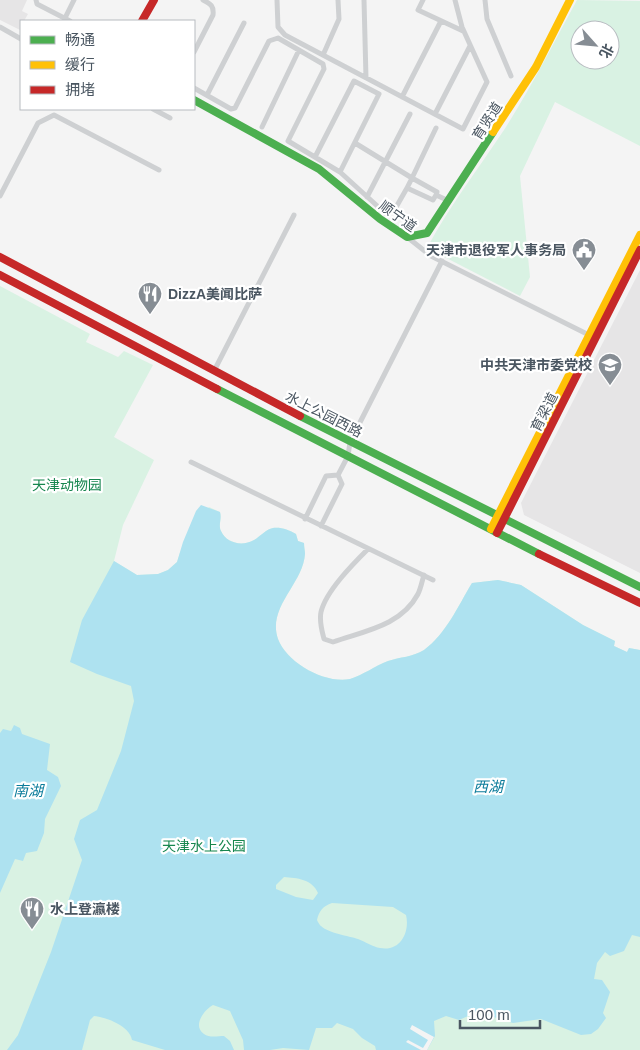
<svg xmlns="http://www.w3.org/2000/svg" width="640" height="1050" viewBox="0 0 640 1050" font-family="Helvetica,'Noto Sans SC',sans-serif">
<rect width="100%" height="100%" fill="#f4f4f4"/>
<path fill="#e6e5e6" d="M0,0H27L22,11L28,14L24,21H21L20,30L0,20Z
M640,270V573L524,515L521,503Z"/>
<path fill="#d9f2e3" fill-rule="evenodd" d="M577,0L640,1V146L555,102L520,176L530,277L520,296L427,248C449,207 478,169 504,130C531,88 553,44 577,0ZM580,30H610V60H580Z
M0,286L90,334L86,342L118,357L124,351L153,365L114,437L154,460L123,525L114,561L137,575L158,574L168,570L177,562L180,553L209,507L220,512C222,519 218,525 221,531C226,543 243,547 254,540C261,536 266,529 273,528C281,527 289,530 296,534L298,541L304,543C304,547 305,551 305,554C303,584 267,607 278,639C287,663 325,684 350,679C363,675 375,666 388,661C400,657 413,657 424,650C446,634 458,606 472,583L498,580L521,585L583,625L615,641L614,646L627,652L629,648L640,650V1050H0Z"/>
<path fill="#aee2f0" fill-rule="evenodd" d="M201,505L220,512C222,519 218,525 221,531C226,543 242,547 254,540C261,536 266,529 273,528C281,527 289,530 296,534L298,541L304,543C304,547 305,551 305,554C303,584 267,607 278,639C287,663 325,684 350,679C363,675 375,666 388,661C400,657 413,657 424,650C446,634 458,606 472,583L498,580L521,585L583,625L615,641L614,646L627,652L629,648L640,650V937L632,935L624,951L610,956L605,952L597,963L594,979L602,980L610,992L603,1013L606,1018L598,1029L591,1034L581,1035L541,1019L513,1023L477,1012L459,1020L446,1016L434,1021L435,1036L427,1050H376L375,1046L362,1038L353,1029L337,1023L332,1028H316L309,1050L283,1048L270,1050H244L243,1040L230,1011L213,1005C204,1010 192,1026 204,1034C209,1038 218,1036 224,1036L230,1041L234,1050H165L132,1040C130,1026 106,1017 94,1016L90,1020L82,1050H7L18,1035L51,952L82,860L74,839L80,820L97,810L121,751L134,701L131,686L97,674L70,662L82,620L114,561L137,575L158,574L168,570L177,562L183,542L196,511ZM284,877C297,878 312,879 318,893L313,900L296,897L276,889V885ZM332,903L393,907L406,915C410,931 401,952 380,948C373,947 366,942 358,939C349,936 328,933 321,926C320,926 317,920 317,920C319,911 323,906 332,903Z
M14,725L20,728L22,734L50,744L47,770L58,777L61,786L45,819L44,833L37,851L26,853L23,861L15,859L0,893V733L3,729L11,731Z"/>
<path fill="#f4f4f4" d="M412,1025L434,1037L427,1050H421L406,1042L408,1040L423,1048L428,1040L410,1029Z"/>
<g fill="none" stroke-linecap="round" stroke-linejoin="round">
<path stroke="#ced0d2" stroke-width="5" d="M36,0L37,4L70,21
M277,0L278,27L285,35L463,129L487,82L462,27L455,0
M364,0L366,78
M423,0L418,10L463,31
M485,0L487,19L511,76
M65,18L74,0
M0,27L21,39
M194,52L213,15C214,6 211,4 203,0
M323,55L339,19L338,0
M194,88L231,109L235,108L269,41L278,38L323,64L324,69L288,141L340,172L385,213L395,209L407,188L433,200L436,195L449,201
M207,95L244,23
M402,97L441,21
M153,109L170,118
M435,114L470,46
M262,127L299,50
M355,143L412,178L407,188
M315,157L354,81L379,94L340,172
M436,195L437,192L412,178L436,128
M0,196L38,123L54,115L159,170
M367,197L410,114
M407,237L431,256L591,336
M214,371L294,215
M191,462L433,580
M338,475L348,456L350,442L442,261
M305,519L326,476L338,475
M321,526L342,484L338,475
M368,549C353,564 326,591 321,612C319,621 322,631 324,639L333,642C364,631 401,626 418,594C421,588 422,581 424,575"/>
<path stroke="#4caf50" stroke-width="8" d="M194,100L319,169L380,219L407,237L427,233L493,132
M217,389L539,554
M300,416L640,587"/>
<path stroke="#ffc107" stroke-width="8" d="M493,132L536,67L570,0
M491,529L640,235"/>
<path stroke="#c62828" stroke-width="8" d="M142,21L154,0
M0,257L300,416
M0,275L217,389
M497,533L640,250
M539,554L640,603"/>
</g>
<defs>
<symbol id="civic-pin" viewBox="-11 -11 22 30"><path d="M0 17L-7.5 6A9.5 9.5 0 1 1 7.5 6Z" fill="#868d94" stroke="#fff"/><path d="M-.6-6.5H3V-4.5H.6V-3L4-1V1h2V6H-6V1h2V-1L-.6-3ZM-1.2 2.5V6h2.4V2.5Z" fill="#fff"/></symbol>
<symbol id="restaurant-pin" viewBox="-11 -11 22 30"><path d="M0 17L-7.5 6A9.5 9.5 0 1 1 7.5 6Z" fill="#868d94" stroke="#fff"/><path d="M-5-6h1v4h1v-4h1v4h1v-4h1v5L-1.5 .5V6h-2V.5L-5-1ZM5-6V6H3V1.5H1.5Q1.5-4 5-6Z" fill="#fff"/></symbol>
<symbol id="university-pin" viewBox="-11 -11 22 30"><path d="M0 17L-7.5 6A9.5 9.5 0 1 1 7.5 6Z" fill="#868d94" stroke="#fff"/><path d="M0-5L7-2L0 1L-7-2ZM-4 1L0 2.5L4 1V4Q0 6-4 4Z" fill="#fff"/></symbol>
</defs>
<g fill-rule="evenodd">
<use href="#civic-pin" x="570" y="236" width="28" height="38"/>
<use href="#restaurant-pin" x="136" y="280" width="28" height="38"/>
<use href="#university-pin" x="596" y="351" width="28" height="38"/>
<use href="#restaurant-pin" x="18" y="895" width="28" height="38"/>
</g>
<g text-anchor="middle" stroke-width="4.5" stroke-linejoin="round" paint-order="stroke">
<g font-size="14" fill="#4a5661" stroke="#fff">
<text transform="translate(487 121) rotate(-57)" y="5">育贤道</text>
<text transform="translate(398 216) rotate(36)" y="5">顺宁道</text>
<text transform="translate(544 412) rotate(-63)" y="5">育梁道</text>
<text transform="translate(324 414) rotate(27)" y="5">水上公园西路</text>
</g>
<g font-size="14" font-weight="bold" fill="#4a5661" stroke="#fff" text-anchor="end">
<text x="566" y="255">天津市退役军人事务局</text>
<text x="168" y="299" text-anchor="start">DizzA美闻比萨</text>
<text x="592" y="370">中共天津市委党校</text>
<text x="50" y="914" text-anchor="start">水上登瀛楼</text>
</g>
<g font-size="14" fill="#17864f" stroke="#fff">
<text x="67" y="490">天津动物园</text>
<text x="204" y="851">天津水上公园</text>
</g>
<g font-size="15" font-style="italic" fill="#0c7c9b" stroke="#fff">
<text x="488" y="792">西湖</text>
<text x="28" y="796">南湖</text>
</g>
</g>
<rect x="20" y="20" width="175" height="90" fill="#ffffff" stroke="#b7bbc0"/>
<rect x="30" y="36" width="25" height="8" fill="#4caf50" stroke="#b7bbc0"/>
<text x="65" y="45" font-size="15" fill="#4a5661">畅通</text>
<rect x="30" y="61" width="25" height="8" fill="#ffc107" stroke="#b7bbc0"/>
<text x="65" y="70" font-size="15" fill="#4a5661">缓行</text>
<rect x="30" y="86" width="25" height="8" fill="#c62828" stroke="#b7bbc0"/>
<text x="65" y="95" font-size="15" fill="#4a5661">拥堵</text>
<g transform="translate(595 45) rotate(117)"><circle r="24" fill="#ffffff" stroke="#b7bbc0"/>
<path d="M0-4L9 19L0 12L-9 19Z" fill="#868d94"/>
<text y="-8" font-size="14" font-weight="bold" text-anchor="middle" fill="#4a5661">北</text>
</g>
<path d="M460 1020v8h80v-8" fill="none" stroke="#4a5661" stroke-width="2.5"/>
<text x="468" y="1020" font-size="15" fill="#4a5661" stroke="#ffffff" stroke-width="4" paint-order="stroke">100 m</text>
</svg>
